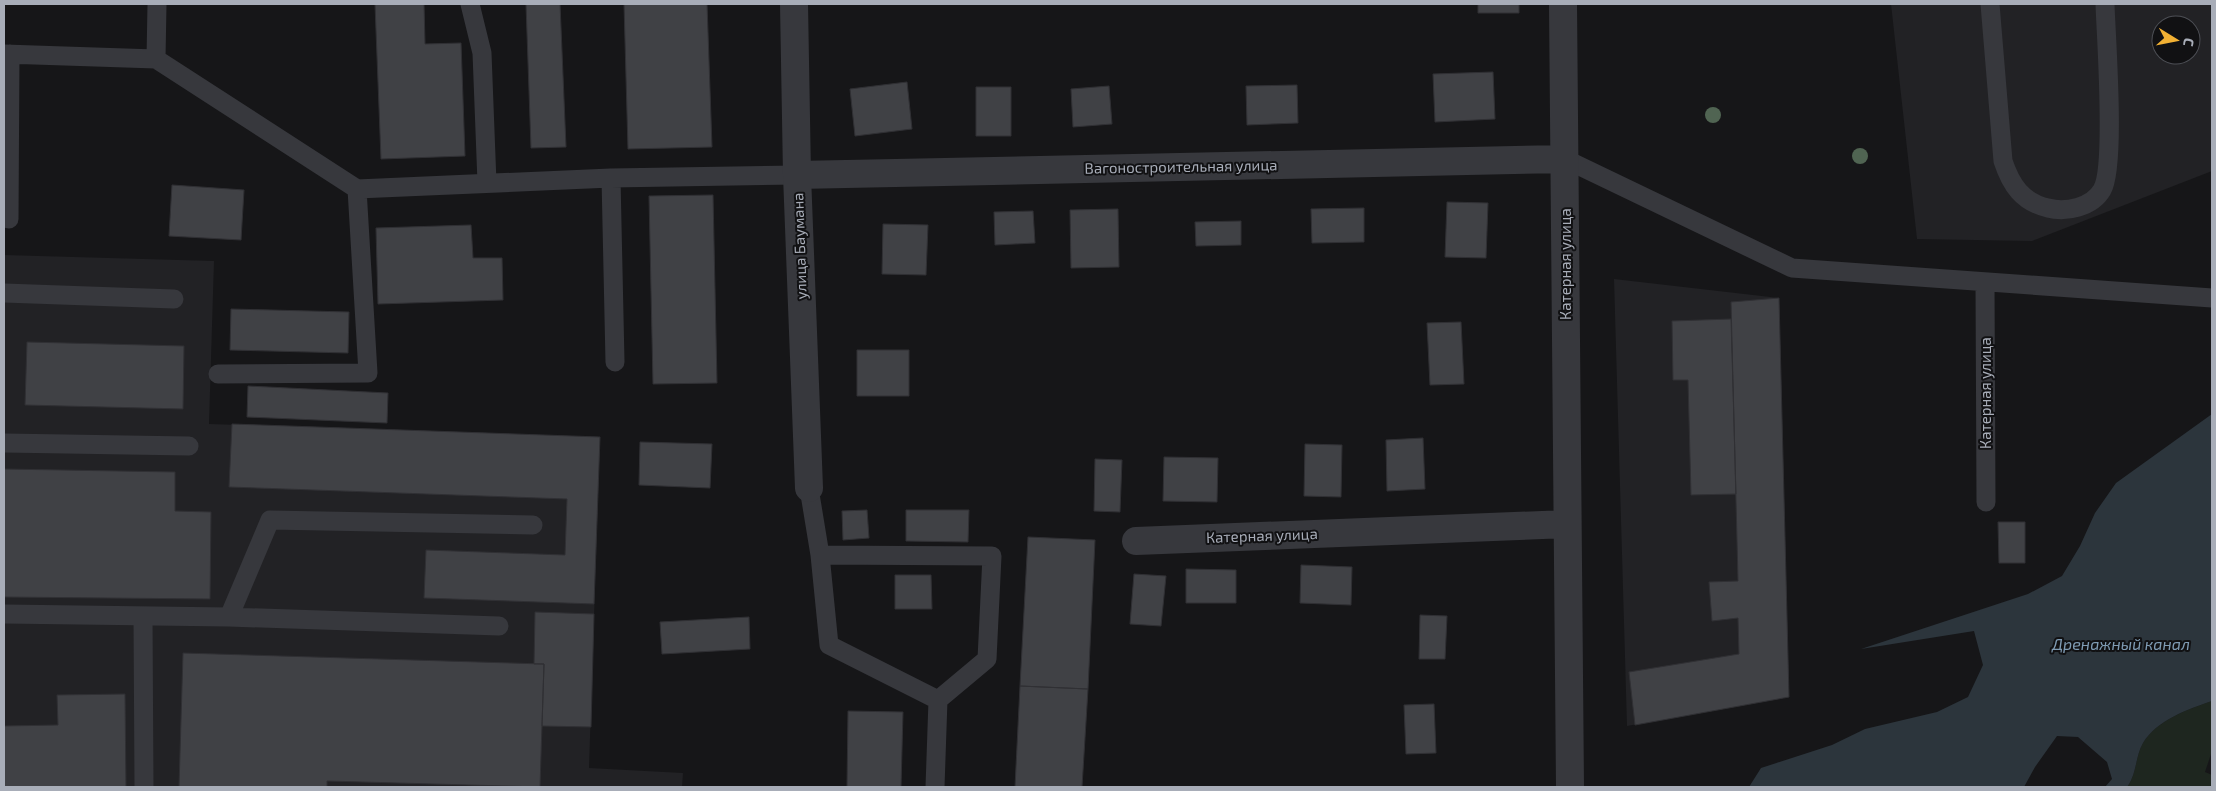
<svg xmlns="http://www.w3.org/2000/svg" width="2216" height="791" viewBox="0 0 2216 791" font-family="'Exo 2',sans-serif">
<rect width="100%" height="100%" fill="#161618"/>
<path fill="#222225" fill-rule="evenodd" d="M1891,4H2212V171L2032,241L1917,239ZM2161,25H2191V55H2161Z
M4,255L214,261L209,424L600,437L589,768L683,773L682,787H4Z
M1614,279L1779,298L1789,697L1627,726Z"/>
<path fill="#1e261f" d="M2212,701V751L2205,772L2212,775V787H2127C2137,774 2135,757 2143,743C2157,720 2188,709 2212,701Z"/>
<path fill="#2c353c" d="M2212,414V701C2188,709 2157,720 2143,743C2135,757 2137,774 2127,787H2105L2112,779L2107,762L2078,737L2057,736L2035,767L2024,787H1749L1761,768L1832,745L1865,729L1937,712L1968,697L1983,665L1974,631L1861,649L2028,594L2062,576L2080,546L2095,513L2116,483Z"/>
<path fill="#404145" stroke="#303034" d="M375,4H424L425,44L461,43L465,156L381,159Z
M526,4H560L566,147L531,148Z
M624,4H707L712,147L628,149Z
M1478,4H1519V13H1478Z
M1493,72L1495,119L1435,122L1433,74Z
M907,82L912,129L855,136L850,89Z
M1297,85L1298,123L1247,125L1246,86Z
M1109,86L1112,124L1073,127L1071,89Z
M976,87H1011V136H976Z
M172,185L244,190L241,240L169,236Z
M713,195L717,383L653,384L649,196Z
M1447,202L1488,203L1486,258L1445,257Z
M1364,208V242L1312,243L1311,209Z
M1118,209L1119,267L1071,268L1070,210Z
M1033,211L1035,243L995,245L994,212Z
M1241,221V245L1196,246L1195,222Z
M883,224L928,225L926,275L882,274Z
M471,225L473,258H502L503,300L378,304L376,228Z
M1779,298L1789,697L1635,725L1629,672L1739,654L1738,618L1712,621L1709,582L1738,581L1731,302Z
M231,309L349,312L348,353L230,350Z
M1731,319L1736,494L1691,495L1688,380H1673L1672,321Z
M1461,322L1464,384L1430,385L1427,323Z
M27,342L184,346L183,409L25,405Z
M857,350H909V396H857Z
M248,386L388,393L387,423L247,417Z
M232,424L600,437L594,604L424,598L426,550L565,555L567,499L229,487Z
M1423,438L1425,489L1387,491L1386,440Z
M640,442L712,444L710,488L639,485Z
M1305,444L1342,445L1341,497L1304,496Z
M1164,457L1218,458L1217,502L1163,501Z
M1095,459L1122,460L1120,512L1094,511Z
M4,469L175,472V511L211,512L210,599L4,597Z
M867,510L869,538L843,540L842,511Z
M906,510H969L968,542L906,541Z
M1998,522H2025V563H1999Z
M1028,537L1095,540L1088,689L1020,686Z
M1301,565L1352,567L1351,605L1300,603Z
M1186,569L1236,570V603H1186Z
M1134,574L1166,576L1161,626L1130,624Z
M895,575H931L932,609H895Z
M535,612L594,614L591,727L542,726L544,664H534Z
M1420,615L1447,616L1445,659H1419Z
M749,617L750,649L662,654L660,622Z
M183,653L544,664L540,787L327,781V787H179Z
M1020,686L1088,689L1082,787H1015Z
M125,694L126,787H4V726L58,725L57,695Z
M1434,704L1436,753L1406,754L1404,705Z
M848,711L903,712L901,787H847Z"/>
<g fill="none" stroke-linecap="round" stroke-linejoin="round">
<path stroke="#37383d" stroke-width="19" d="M157,4L156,59L357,189
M470,4L482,53L487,183
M1990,4L2003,161C2011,185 2022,202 2048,208C2066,213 2092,207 2102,190C2116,167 2106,37 2105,4
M4,54L156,59
M1565,159L1792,268L2212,298
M611,178L615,362
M9,219L10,54
M1985,283L1986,502
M4,293L174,299
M218,374L368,373L357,189L611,178L797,175
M4,443L189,446
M809,488L820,555L829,645L938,700L935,787
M820,555L992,556L987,659L938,700
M4,614L229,617L270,520L533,525
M143,616L144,787
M229,617L499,626"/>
<path stroke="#37383d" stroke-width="28" d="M794,4L797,175L809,488
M1563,4L1570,787
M797,175L1565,159
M1136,541L1567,524"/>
</g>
<g fill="#506452">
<circle cx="1713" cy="115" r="8"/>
<circle cx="1860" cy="156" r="8"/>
</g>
<g text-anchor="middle" stroke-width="4" stroke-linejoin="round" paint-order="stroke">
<g font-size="15" fill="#a8adb8" stroke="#111113">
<text transform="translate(1181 167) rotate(-1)" y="5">Вагоностроительная улица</text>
<text transform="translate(800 246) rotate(-92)" y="5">улица Баумана</text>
<text transform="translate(1566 264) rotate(-90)" y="5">Катерная улица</text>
<text transform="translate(1986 393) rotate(-90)" y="5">Катерная улица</text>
<text transform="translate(1262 536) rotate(-2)" y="5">Катерная улица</text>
</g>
<g font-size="16" font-style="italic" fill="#7f9bb3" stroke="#111113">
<text x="2121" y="650">Дренажный канал</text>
</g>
</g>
<rect width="2216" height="791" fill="none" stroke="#a8adb8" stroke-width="10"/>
<g transform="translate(2176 40) rotate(100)"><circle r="24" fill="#111113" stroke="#4d4f55"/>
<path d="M0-4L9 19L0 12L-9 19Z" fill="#f2b134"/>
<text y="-8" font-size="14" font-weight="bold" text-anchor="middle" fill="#a8adb8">С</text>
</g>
</svg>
